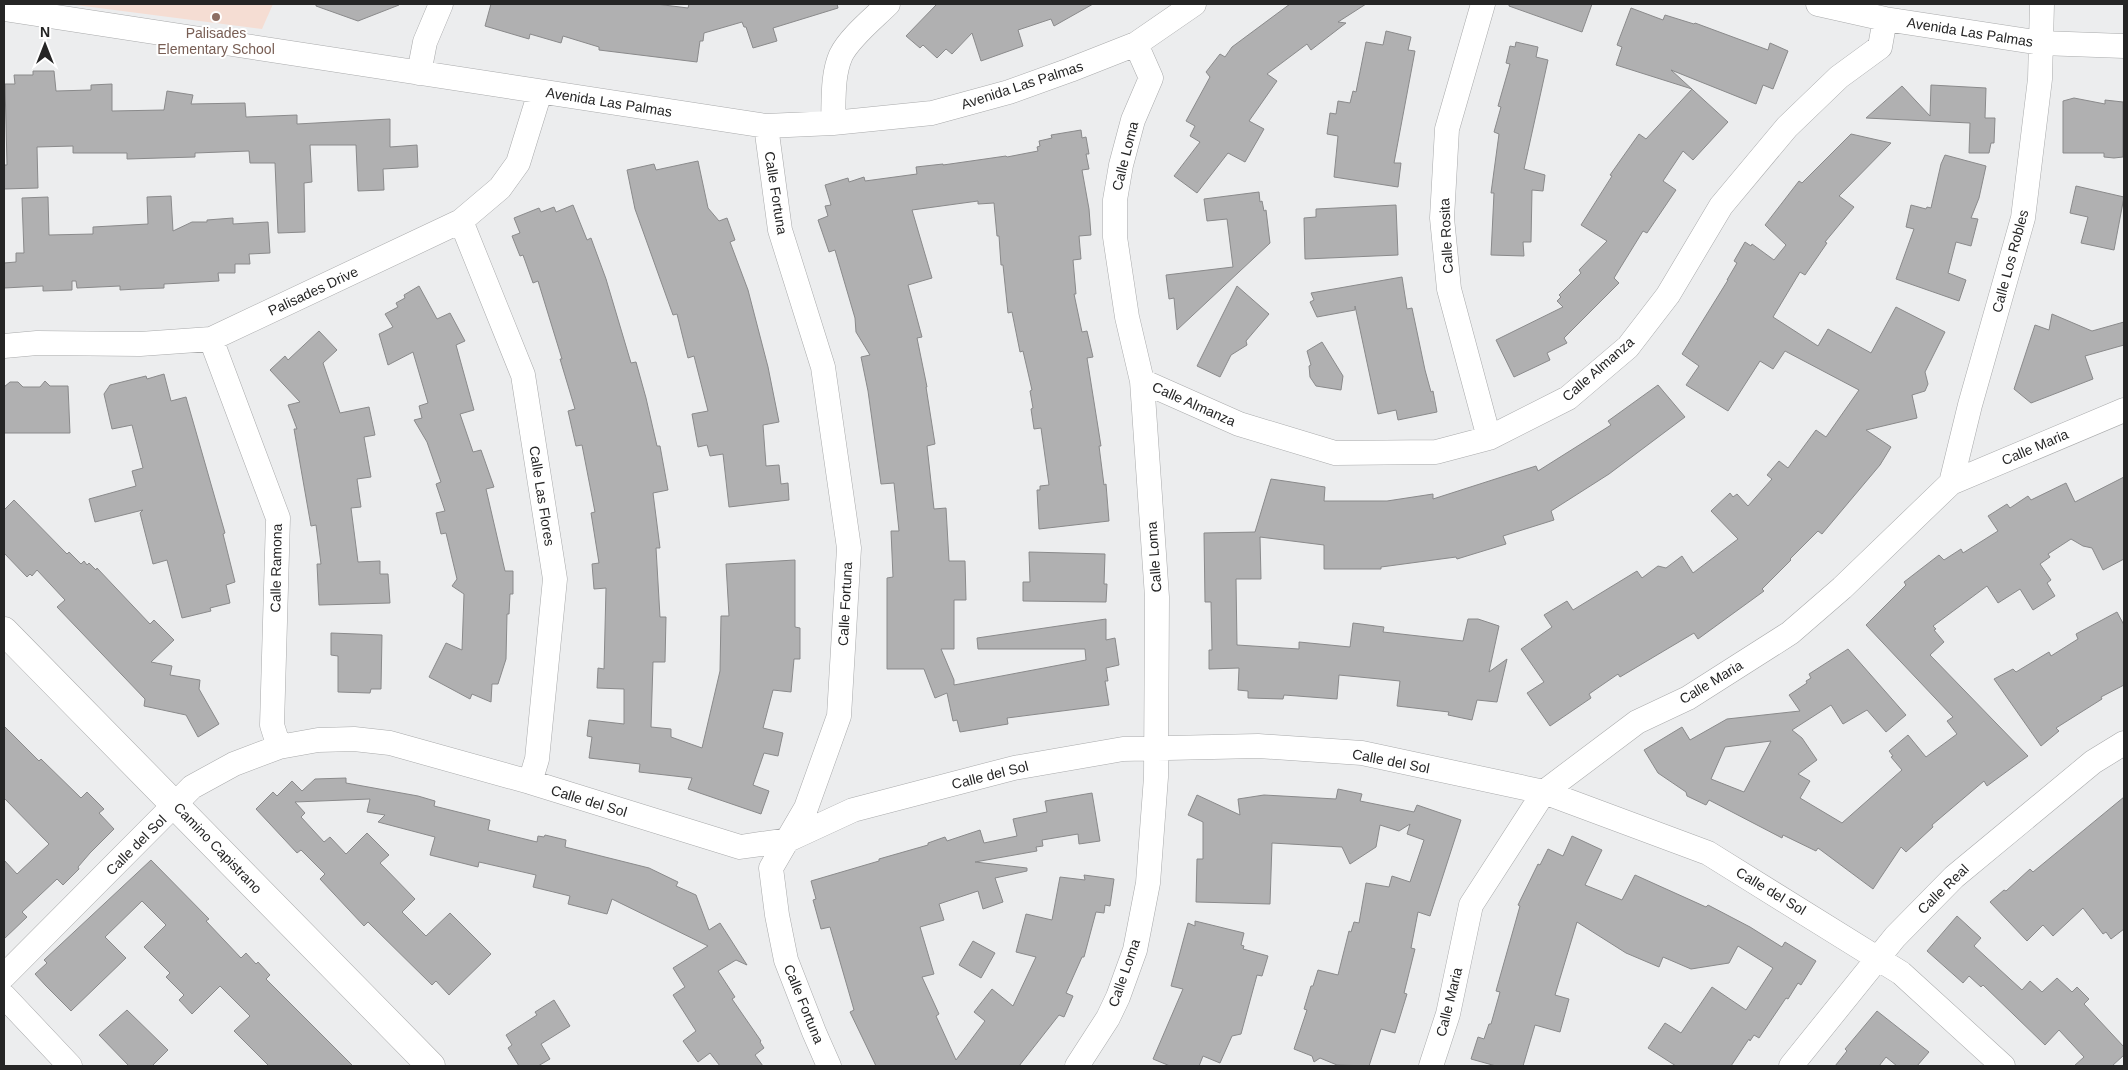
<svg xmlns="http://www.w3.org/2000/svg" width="2128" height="1070" viewBox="0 0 2128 1070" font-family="Helvetica,sans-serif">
<rect width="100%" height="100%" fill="#ecedee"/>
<path fill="#f5ddd3" d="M68,4H273L262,29Z"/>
<path fill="#b0b0b1" stroke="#8a8a8b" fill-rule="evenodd" d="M316,4H399V5L358,21L316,6Z
M491,4H656L688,8L689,4H837L838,8L773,28L777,41L753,48L746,27H744L742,22L704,33L703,41H700L697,62L599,50V47L563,36L561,43L530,34L529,39L485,26Z
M937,4H1093L1054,26L1051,19L1018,30L1023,46L981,61L972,33L952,54L946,49L937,58L923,45L920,48L906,36Z
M1290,4H1366L1338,22L1346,23L1311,50L1307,44L1267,74L1277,81L1249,121L1264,129L1245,162L1228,153L1197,193L1174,176L1200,142L1190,136L1195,126L1186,121L1210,77L1206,72L1220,54L1225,57L1232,47Z
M1509,4H1592L1582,32L1509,6Z
M1631,8L1663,20L1665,15L1694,24L1695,23L1768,50L1770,43L1788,51L1773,89L1763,85L1756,104L1671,70L1728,122L1693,160L1683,151L1663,181L1676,190L1647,233L1643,231L1614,278L1619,283L1564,338L1567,343L1547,353L1550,360L1514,377L1496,340L1563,307L1557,301L1561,297L1559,295L1581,273L1579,270L1607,241L1581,225L1612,176L1610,175L1639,134L1646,139L1692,89L1616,65L1622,47L1617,45Z
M1386,31L1411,37L1408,50L1415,51L1394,163H1401L1398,187L1334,177L1338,136L1327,134L1330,113L1336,114L1338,101L1350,103L1353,91L1356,92L1366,42L1383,45Z
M1516,42L1538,47L1536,57L1548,60L1524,169L1545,175L1543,191L1532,190L1531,242H1523L1524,256L1491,255L1494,193H1491L1499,134L1494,132L1501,107L1498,106L1510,64L1506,63L1510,46L1515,47Z
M33,71H54L56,91L91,90V85L112,84V111L164,110L167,91L193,95L191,104L245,103L246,117L297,115V124L390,119V147L417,145L418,167L383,169L384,190L358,191L356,145H310L312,182L304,183L305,232L278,233L275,163H250L249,151L195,153V157L127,159V153H73V146L37,147L38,188L4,189V165H7L5,84H15L14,75H33Z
M1931,85L1986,88L1985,118H1995L1994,143H1991L1989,153H1969L1970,123L1866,118L1902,86L1930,116Z
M2074,98L2105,104V100L2123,102V157L2114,158L2104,157V153H2063V101Z
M1081,130L1082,138L1086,137L1089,154H1086L1089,169L1082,170L1089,209L1091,235L1079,236L1081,259L1073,260L1076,294H1074L1082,332L1087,331L1093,357L1087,358L1101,446H1099L1104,485L1106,484L1109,521L1039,529L1037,490H1040V486L1049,485L1041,428L1034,429L1031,409L1033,408L1030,391L1032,390L1023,351L1020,352L1012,312L1008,313L1003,265H1001L999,236H997L994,203L978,204V201L912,210L932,278L908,285L922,337L917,338L927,387H926L935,444L927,446L934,509L946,508L949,561H965L966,600H954V649H941L954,680V685L1086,660L1085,649H978L977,638L1106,619V640L1115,638L1119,665L1106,668L1108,681H1105L1109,705L1007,718L1008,724L960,732L957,720L953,721L947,693L935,698L924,669H887V578L893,577L891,531H899L894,483L881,484L868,391L861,357L870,355L856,332L855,318L835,250L829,252L818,220L828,216L825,206L831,205L825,185L848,178L849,182L864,177L865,181L917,174L916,167L943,164V165L1006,156L1007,157L1038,151L1037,147L1040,146L1039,141L1052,138L1051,135Z
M1851,134L1891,143L1839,196L1854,207L1825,242L1827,243L1805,275L1800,272L1773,317L1818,346L1828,329L1871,353L1896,307L1945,332L1925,372L1928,384L1925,391L1912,395L1917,418L1866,430L1891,447L1880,465L1822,534L1818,531L1790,559L1791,560L1762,589L1764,591L1698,639L1694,633L1620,677L1618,674L1589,694L1591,698L1550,726L1527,693L1544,682L1521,649L1552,627L1544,615L1567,601L1573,610L1637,571L1642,578L1658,566L1666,568L1682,556L1693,573L1738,539L1711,511L1730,493L1733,497L1737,494L1748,506L1772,479L1767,475L1779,461L1788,468L1816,430L1826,437L1859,390L1785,351L1773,369L1760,361L1728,411L1686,385L1699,366L1682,354L1728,280H1727L1737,263L1734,261L1745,242L1751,246L1752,244L1774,260L1786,245L1765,225L1799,181L1802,183Z
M1945,155L1986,166L1979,198L1971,218L1978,219L1971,246L1956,242L1948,273L1966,280L1959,301L1896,279L1914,229L1906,227L1911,205L1926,209L1927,207L1931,208L1941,164Z
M698,161L708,208L719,221L727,218L735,240L730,242L748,290L768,367L779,422L763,425L766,466L779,465L781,484L788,483L789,500L729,507L723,454L710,456L707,445L698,447L692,414L708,411L694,356L688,358L677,314L673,315L635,209L627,170L654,164L656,170Z
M2076,186L2124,197L2114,250L2081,243L2088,217L2070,213Z
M1259,192L1260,202L1262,201L1264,211L1266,210L1270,243L1177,330L1174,298L1169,299L1166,275L1233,267L1227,219L1207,221L1204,199Z
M171,196L173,231L192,222H207V220L233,218V224L268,222L270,253L249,254L250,264H235V273H218L219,281L164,284V288L137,289L120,290V286L77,288L76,281H72V290L43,291V286L4,288V263L16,262V253H24L22,198L48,197L49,235L93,234V227L148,224L147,197Z
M573,205L587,240L591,238L606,279L631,363L636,362L646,398L657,446H660L668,490L653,493L660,548H656L660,617H666L665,662H653L651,727L671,729V737L702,748L720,671L721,616H729L726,564L795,560V627L800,628V659H794L791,692L773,690L763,728L783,733L778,756L764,753L753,785L769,791L761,814L688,789L692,778L639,772L640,764L589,758L592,737L587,736L589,720L624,724V689L597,688L598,668L604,669L606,588L594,589L592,564L599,563L591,513L595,512L582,445L576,446L568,411L575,409L560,359H562L538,281L533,283L523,255L520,256L512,236L520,233L514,218L539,208L541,212L554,207L556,212Z
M1396,205L1398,255L1305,259L1304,218L1316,217V209Z
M1402,277L1407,309L1412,308L1425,370L1431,392L1433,391L1437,412L1398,420L1396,410L1378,414L1355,306V310L1317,317L1310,302L1314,300L1311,293Z
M419,286L437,319L450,313L465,341L456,345L474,410L460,414L473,452L481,450L494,487L486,489L505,571H513V594H510L509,614H507L506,659L498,684H492L491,702L472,694L470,699L429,677L446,643L462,650L464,594L452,586L457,579L446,533L441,534L436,513L445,511L436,484L441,482L427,442L414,420L422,418L419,406L428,403L413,352L388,365L379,334L393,327L385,314L398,307L396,303L405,298L404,295Z
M1237,286L1269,314L1246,341L1247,345L1231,355L1220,377L1197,366Z
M2052,314L2092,331L2124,322V345L2085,356L2093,379L2031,403L2014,389L2035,325L2049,330Z
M319,331L337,350L323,363L340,413L369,407L375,435L364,437L371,477L357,479L361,507L351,508L358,562L380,561V574H388L390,603L319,605L317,564H321L316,525L311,526L294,429H297L288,405L300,402L270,370L285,356L288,360Z
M1322,342L1343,376L1341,390L1316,386L1310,377L1309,366L1311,365L1307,351Z
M164,374L171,401L186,397L225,533L223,534L235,582L226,585L230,603L210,608L211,611L182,618L167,560L153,564L140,513L143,510L95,522L89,499L136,486L132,471L143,468L132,425L112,429L104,394L110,385L146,376L147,379Z
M45,381L50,386H68L70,433H4V387L10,382H18L23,387H40Z
M1658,385L1685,417L1609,474L1551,511L1554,520L1503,536L1506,544L1457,559L1456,557L1381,567V569H1324V545L1260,537L1261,579H1236L1237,645L1299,649V642L1350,647L1353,623L1384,627L1383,632L1463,641L1468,619H1478L1499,626L1489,672L1507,659L1497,702L1477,700L1472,720L1448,715L1449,712L1397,706L1400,681L1339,675L1337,699L1284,695L1283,699L1248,698V691L1238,690L1239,668L1209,669V650H1212L1211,602H1205L1204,533L1255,532L1271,479L1325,487L1324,501H1387L1433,494V499L1536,466L1538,471L1611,425L1608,421Z
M2124,477V559L2103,570L2092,548L2083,546L2071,539L2048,554L2050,557L2040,564L2051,580L2047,583L2055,596L2033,610L2020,589L1998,603L1987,586L1933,626L1936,629L1934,630L1944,642L1930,655L2028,756L1987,786L1984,781L1932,825L1933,827L1906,852L1901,847L1873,889L1818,848L1816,851L1783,835L1782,838L1709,800L1706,805L1687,796L1686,792L1658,773L1644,750L1682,727L1690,740L1727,719L1800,711L1789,695L1807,683L1806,681L1811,678L1809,674L1848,649L1906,715L1886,732L1867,710L1843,724L1831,705L1792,730L1802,738L1817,760L1798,774L1810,781L1800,798L1842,823L1902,770L1891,757L1893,756L1889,751L1908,735L1926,757L1957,734L1947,721L1953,717L1866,625L1906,585L1904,582L1939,555L1944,560L1961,549L1963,553L1998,531L1988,516L2007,504L2010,508L2028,496L2031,500L2066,483L2075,502ZM1771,741L1744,792L1711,779L1725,747Z
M14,500L67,554L69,552L81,564L84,561L87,565L89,563L96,570L97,568L150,624L154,620L174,640L151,662L172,666L170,675L200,680L199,689L219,724L198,737L186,715L144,706L145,699L57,607L65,600L37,570L32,576L30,574L27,577L4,553V510Z
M1029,552L1105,554L1104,584H1107L1106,602L1023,601V582H1030Z
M2117,612L2124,625V685L2101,697L2102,699L2056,728L2059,731L2041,746L1994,679L2013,669L2016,672L2049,652L2051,656L2078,639L2076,634Z
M331,633L382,635L381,689H371L370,693L338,692V656L331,655Z
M4,726L39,761L41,759L81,798L87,792L104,809L99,813L114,829L90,853L78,867L79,869L63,885L57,879L22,912L27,917L4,939V860L17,874L49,844L4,798Z
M346,778V783L418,796L435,801L434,806L490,820L488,830L537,842L538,836L544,837L545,835L566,840L565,847L649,868L678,882L676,886L696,895L709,930L720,923L747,965L736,960L718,971L735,997L732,999L761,1041L760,1042L764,1048L755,1055L763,1066H720L710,1053L698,1062L683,1041L696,1031L673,995L685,987L673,968L708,946L612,899L607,914L568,904L570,896L533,887L536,875L479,862L478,867L430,855L435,837L378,822L385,815L367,812L370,799L295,802L305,813L301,817L324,842L330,837L346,854L367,833L389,855L380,863L415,899L402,912L426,936L450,913L491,954L449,995L436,981L432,985L368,922L364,926L320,879L325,874L301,850L297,853L256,809L273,792L277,796L292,781L302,791L315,779Z
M1338,789L1362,794L1360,801L1414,812L1417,805L1461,820L1430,916L1418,912L1411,948L1415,949L1404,993L1407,994L1395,1033L1381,1029L1369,1066L1337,1065L1320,1058L1314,1062L1312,1056L1294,1049L1307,1010L1304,1009L1311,986H1313L1318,970L1338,975L1349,931L1351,932L1354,922L1359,923L1366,883L1389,887L1392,876L1410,882L1424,840L1407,834L1410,824L1399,831L1380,825L1376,847L1350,864L1342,847L1272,843L1270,904L1196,902L1197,859H1203V822L1188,815L1197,795L1240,815L1238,799L1264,795L1336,799Z
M1092,793L1100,841L1079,844L1078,834L1042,840L1043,846L1036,847L1037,851L975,862L1027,868V871L995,878L1003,902L983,909L978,891L939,904L944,920L920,927L934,974L922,977L939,1014L936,1016L956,1060L985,1021L974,1012L992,989L1013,1006L1036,957L1016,952L1026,914L1052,920L1060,877L1085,880L1084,875L1114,879L1110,906L1105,905L1104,913L1096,912L1084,957H1082L1066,993L1073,996L1064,1017L1059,1015L1019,1066H876L850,1012L854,1010L830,927L821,929L813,900L816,899L811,881L879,861V859L928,845V843L945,837L947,841L980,830L984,843L1017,836L1013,819L1047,812L1045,801Z
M2124,797V929L2111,939L2106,932L2103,934L2083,908L2053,936L2043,925L2027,941L1990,902L2004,890L2006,891L2030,869L2033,872Z
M1572,836L1602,850L1585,885L1622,900L1635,875L1706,907L1708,905L1750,927L1782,947L1785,942L1816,961L1801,985L1798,983L1788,999L1786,998L1759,1038L1754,1035L1750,1041L1749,1039L1731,1066H1676L1648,1048L1665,1023L1681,1033L1712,987L1746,1010L1773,968L1738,946L1729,963L1691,969L1663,957L1659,967L1626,953L1577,922L1555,995L1569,999L1560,1032L1535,1025L1523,1066H1496L1471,1059L1478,1037L1484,1039L1489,1024H1491L1500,992L1496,991L1520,906L1518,905L1538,864L1540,865L1548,849L1563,856Z
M151,860L209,919L206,921L241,958L246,953L256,964L258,962L270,975L266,979L353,1066H269L234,1031L250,1016L220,986L192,1014L179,1000L184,995L166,977L170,973L144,947L166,925L142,901L105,937L126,958L71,1011L46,986L35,974L47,963L44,960Z
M1957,916L1981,938L1974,946L2022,990L2030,981L2042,992L2057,978L2072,992L2077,987L2089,999L2084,1004L2124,1047V1055L2112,1066H2074L2084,1057L2059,1030L2045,1045L1983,985L1981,987L1969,976L1963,983L1927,951Z
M1195,921L1244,933L1241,945L1244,946L1243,949L1268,956L1262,976L1257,975L1241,1034L1232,1036L1220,1063L1203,1056L1199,1066H1170L1153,1059L1183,989L1171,986L1188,923L1195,926Z
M973,941L995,953L981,978L959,965Z
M554,1000L570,1026L541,1044L550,1059L538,1066H519L508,1048L512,1045L506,1035L537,1015L535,1012Z
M127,1010L168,1050L152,1066H129L99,1035Z
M1877,1011L1929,1052L1917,1066H1897L1886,1057L1879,1066H1835L1847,1051L1845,1049Z"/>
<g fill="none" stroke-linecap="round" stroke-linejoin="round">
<defs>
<path id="minor" d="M1483,4L1447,129L1442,218L1449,289L1489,438
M1818,4L1885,19L2041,43L2124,46
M4,9L766,126L833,123L932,113L1009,92L1070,70L1136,44L1194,4
M419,73L425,42L441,4
M833,123C834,101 832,75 841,55C850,37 874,18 888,4
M766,126L780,230L823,367L849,548L839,716L806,808L771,868L777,915L786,960L814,1032L829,1066
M461,221L523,375L555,579L537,759L530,782
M211,339L278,518L272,725L279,747
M4,346L37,343L140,344L211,339L461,221L500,188L518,163L540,92
M1142,381L1239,424L1335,453L1436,452L1489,438L1568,398L1628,347L1668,295L1721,206L1787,127L1839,77L1880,47L1885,19
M1951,483L1970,405L2023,218L2040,79L2042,4
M4,976L192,787L234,764L279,747L318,740L354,739L390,743L530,782L740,847L788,840L853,810L1014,768L1123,749L1258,746L1362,753L1544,792L1708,853L1901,973L2003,1066
M4,996L70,1066
M1077,1066L1108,1018L1118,997L1135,950L1148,883L1156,777L1157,597L1142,381L1127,317L1115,237V200L1121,165L1133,120L1151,78L1136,44
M1431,1066L1448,1014L1471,905L1544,792L1637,722L1688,698L1790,633L1842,588L1951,483L2124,410
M1791,1066L1895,937L1954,877L2093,762L2124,743"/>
<path id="major" d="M4,631L431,1066"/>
</defs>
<use href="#minor" stroke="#a9aaab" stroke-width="25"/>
<use href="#major" stroke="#a9aaab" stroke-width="29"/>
<use href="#minor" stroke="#fff" stroke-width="24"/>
<use href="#major" stroke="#fff" stroke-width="28"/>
</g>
<circle fill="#8d6e63" stroke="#fff" stroke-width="2" cx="216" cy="17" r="5"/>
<g text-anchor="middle" stroke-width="4" stroke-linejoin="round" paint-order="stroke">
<g font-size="14" fill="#252525" stroke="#fff">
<text transform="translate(1970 32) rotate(9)" y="5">Avenida Las Palmas</text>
<text transform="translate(1022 85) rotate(-18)" y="5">Avenida Las Palmas</text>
<text transform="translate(609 102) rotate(9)" y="5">Avenida Las Palmas</text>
<text transform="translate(1125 156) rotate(-76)" y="5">Calle Loma</text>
<text transform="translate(776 193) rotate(81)" y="5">Calle Fortuna</text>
<text transform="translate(1446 236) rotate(-93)" y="5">Calle Rosita</text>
<text transform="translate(2010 261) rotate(-75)" y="5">Calle Los Robles</text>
<text transform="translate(313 291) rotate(-25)" y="5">Palisades Drive</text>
<text transform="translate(1598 369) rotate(-41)" y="5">Calle Almanza</text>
<text transform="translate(1194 404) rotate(24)" y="5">Calle Almanza</text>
<text transform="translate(2035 447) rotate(-23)" y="5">Calle Maria</text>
<text transform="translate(542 496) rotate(81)" y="5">Calle Las Flores</text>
<text transform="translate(1154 557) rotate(-94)" y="5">Calle Loma</text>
<text transform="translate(276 568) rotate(-89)" y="5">Calle Ramona</text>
<text transform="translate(845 604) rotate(-87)" y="5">Calle Fortuna</text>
<text transform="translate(1711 682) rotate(-31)" y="5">Calle Maria</text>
<text transform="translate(1391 761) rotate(11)" y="5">Calle del Sol</text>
<text transform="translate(990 775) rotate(-14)" y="5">Calle del Sol</text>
<text transform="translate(589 801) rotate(17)" y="5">Calle del Sol</text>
<text transform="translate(136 845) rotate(-45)" y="5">Calle del Sol</text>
<text transform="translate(218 848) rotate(46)" y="5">Camino Capistrano</text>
<text transform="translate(1943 889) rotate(-44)" y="5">Calle Real</text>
<text transform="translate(1771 891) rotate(31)" y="5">Calle del Sol</text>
<text transform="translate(1124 973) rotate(-71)" y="5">Calle Loma</text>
<text transform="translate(1449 1002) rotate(-76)" y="5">Calle Maria</text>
<text transform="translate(804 1004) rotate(68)" y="5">Calle Fortuna</text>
</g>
<g font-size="14" fill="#785e54" stroke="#fff">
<text x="216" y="38">Palisades<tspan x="216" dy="16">Elementary School</tspan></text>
</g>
</g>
<rect width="2128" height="1070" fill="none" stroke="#252525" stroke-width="10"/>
<g transform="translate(45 45)" stroke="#ffffff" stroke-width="4" paint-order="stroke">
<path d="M0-4L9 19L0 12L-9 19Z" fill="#252525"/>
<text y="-8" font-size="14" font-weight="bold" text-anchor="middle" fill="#252525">N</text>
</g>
</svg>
